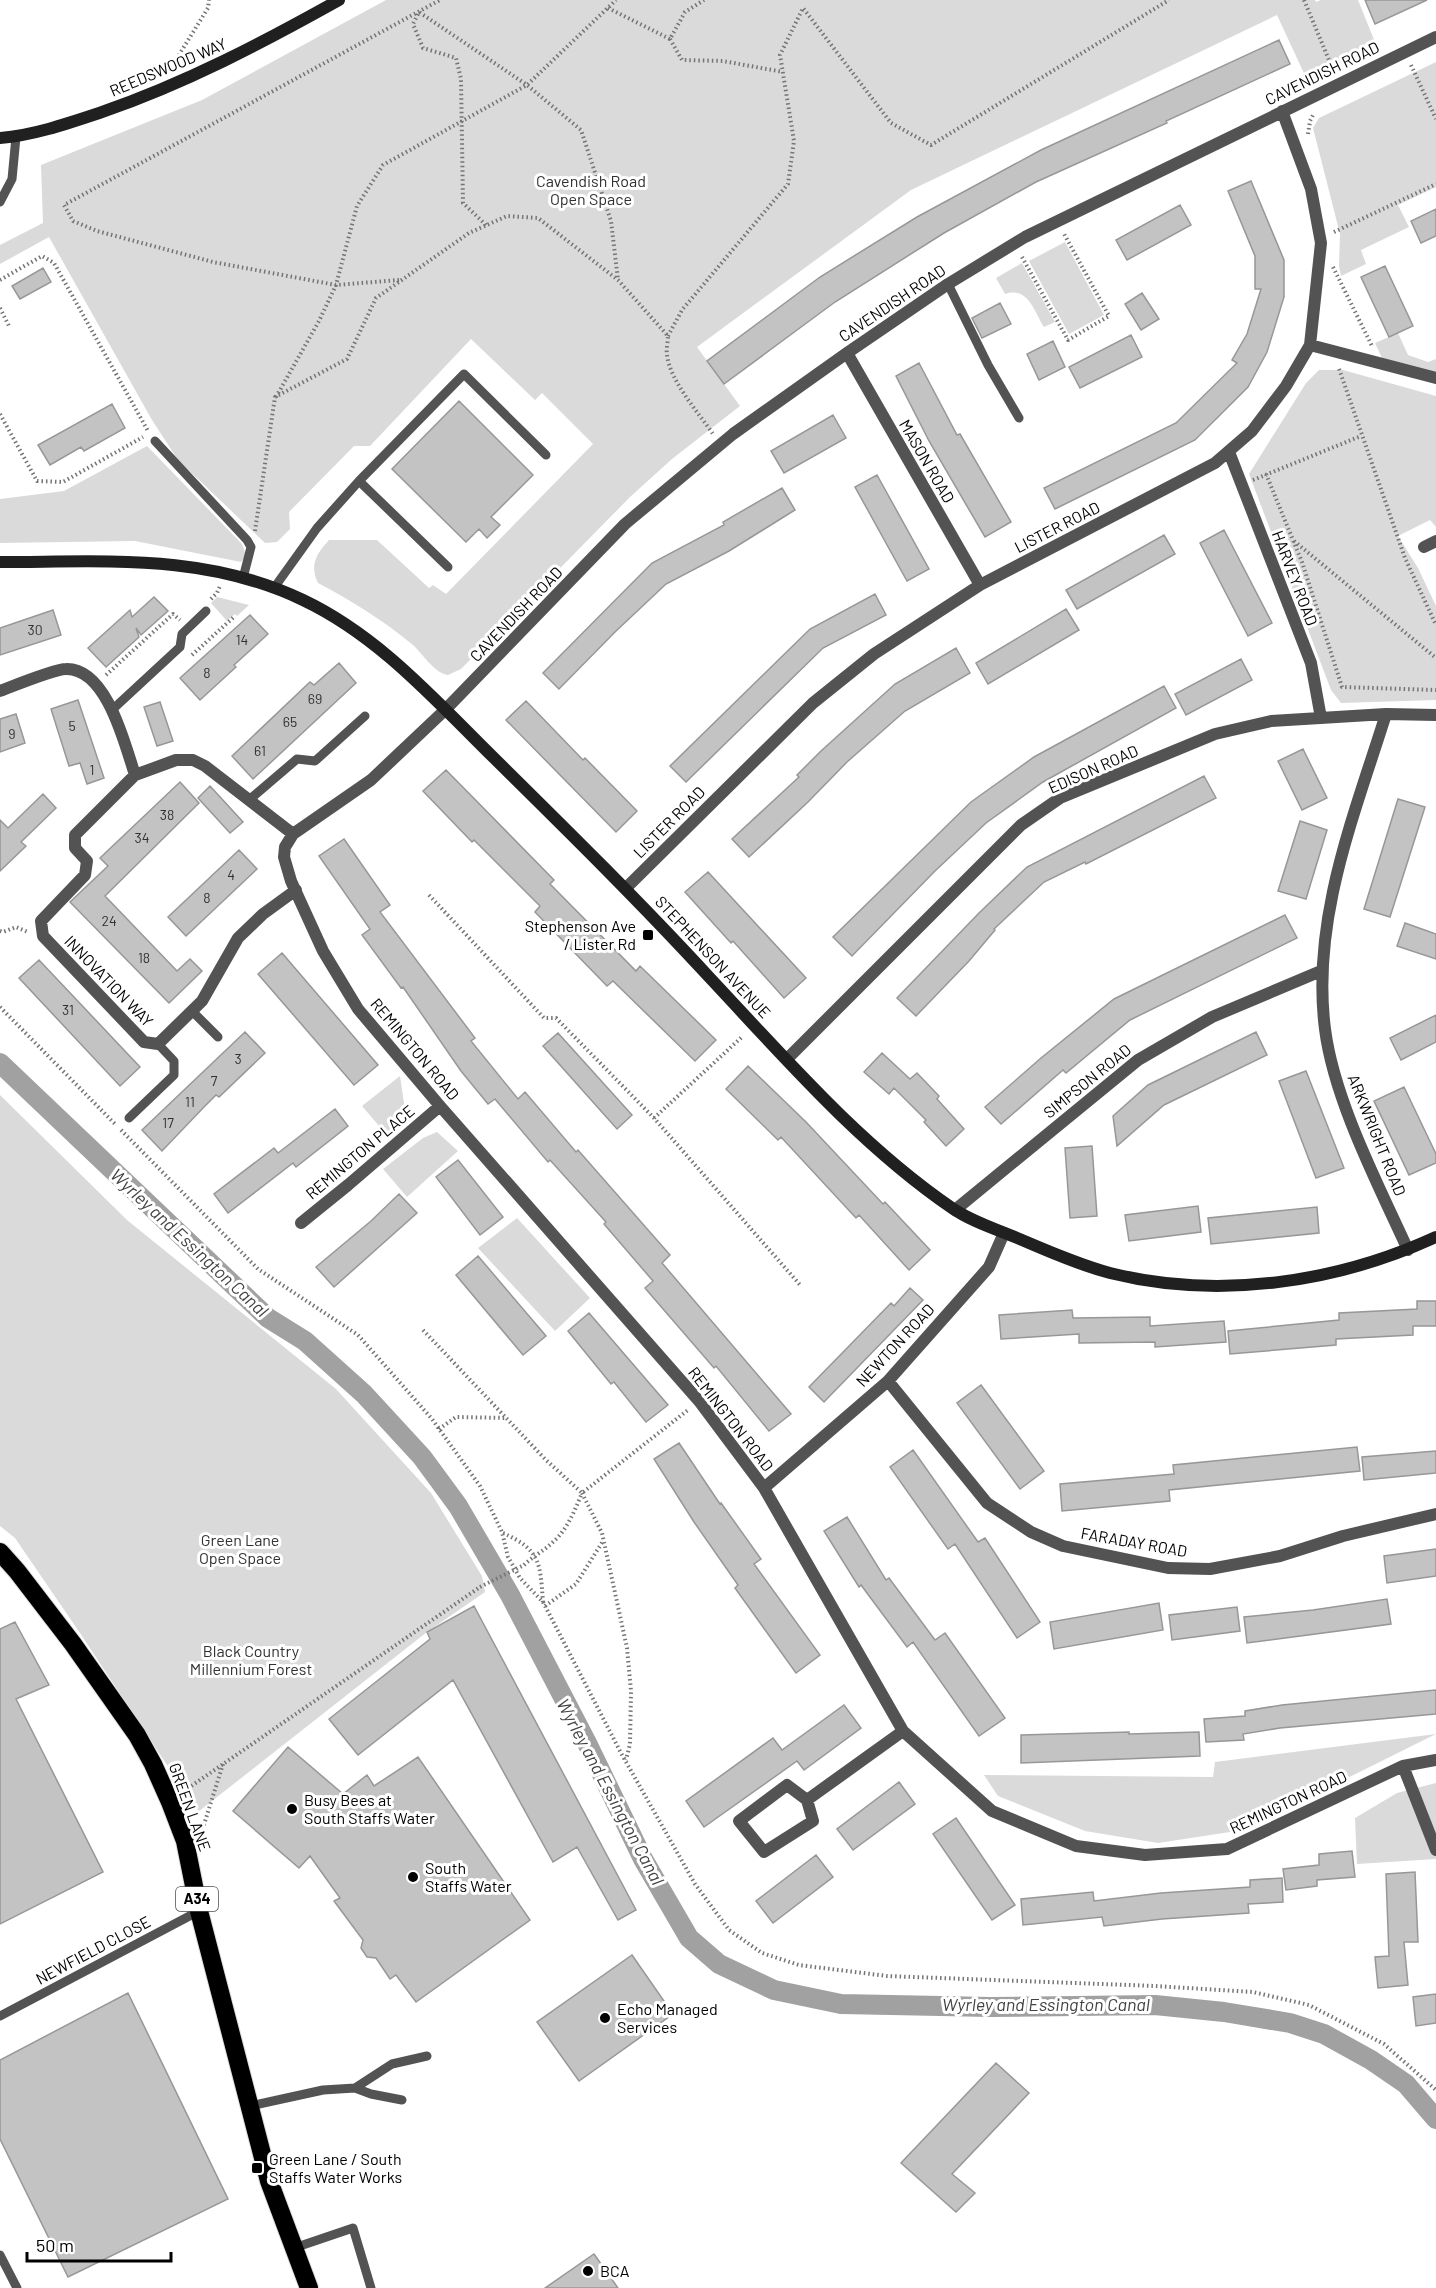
<svg xmlns="http://www.w3.org/2000/svg" width="1436" height="2288" viewBox="0 0 1436 2288" font-family="Barlow,sans-serif">
<rect width="100%" height="100%" fill="#fff"/>
<path fill="#dadada" d="M386,0H1315L1316,2L1321,0H1358L1379,52L1308,82L1277,15L911,190L697,347L740,406L672,459L630,497L461,669L448,675C434,673 423,654 413,645C383,620 352,601 318,583C309,565 317,553 329,540H377L429,588L433,585L446,594L593,444L542,393L535,400L471,339L370,446H354L289,512L290,529L277,542L265,543L178,460L152,420L49,237L0,264V245L43,223L41,165L202,100Z
M1436,62V187L1398,205L1409,227L1361,250L1366,264L1341,276L1339,266L1340,234L1313,128L1319,118Z
M1065,242L1104,315L1069,334L1029,261Z
M1022,263L1055,322L1044,327C1034,311 1028,286 1005,294L996,278Z
M1398,333L1408,355L1428,362L1436,359V373L1382,358L1375,343Z
M1319,370H1343L1436,396V527L1430,520L1398,536L1418,568L1436,606V700L1341,703L1331,690L1249,474L1306,383Z
M147,446L242,544C245,551 247,556 241,562L135,541L0,543V499L64,491Z
M217,597L249,605L237,616L235,614L227,621L211,603Z
M400,1076L405,1110L386,1134L362,1106Z
M0,1095L127,1220L336,1389L431,1493L482,1576L485,1592L427,1632L198,1812L80,1633L15,1538L0,1526Z
M437,1132L458,1151L407,1197L383,1169L423,1138Z
M517,1218L590,1298L555,1331L478,1248Z
M1436,1734L1243,1830L1158,1843L1085,1831L998,1796L984,1775L1213,1777L1215,1762Z
M1436,1783V1859L1357,1864L1355,1818L1397,1793Z"/>
<g fill="none" stroke-linecap="round" stroke-linejoin="round">
<path stroke="#a1a1a1" stroke-width="20" d="M0,1063L268,1318L305,1341L364,1394L422,1457L458,1506L510,1595L587,1743L643,1859L689,1938L719,1964L774,1990L841,2004L990,2007L1155,2005L1224,2012L1290,2023L1324,2034L1371,2060L1406,2084L1436,2119"/>
</g>
<path fill="#c3c3c3" stroke="#979797" stroke-width="1.5" d="M1365,0H1427L1375,24Z
M1279,40L1290,64L1166,121L1167,123L1036,182L944,233L835,302L724,384L707,361L820,277L917,217L1041,150Z
M1251,181L1284,260V297L1267,352L1248,387L1195,440L1055,509L1044,488L1176,423L1237,363L1232,360L1247,334L1261,289H1255V256L1228,191Z
M1180,205L1191,225L1127,260L1116,240Z
M1436,209V236L1421,243L1411,221Z
M1385,266L1413,326L1389,337L1361,277Z
M43,268L51,282L20,299L12,286Z
M1142,293L1159,319L1141,330L1125,304Z
M1000,303L1011,324L982,338L972,318Z
M1131,335L1142,357L1080,388L1069,367Z
M1053,341L1065,367L1039,380L1027,354Z
M919,363L957,435L960,434L1011,522L985,537L929,441L896,376Z
M459,401L533,475L491,517L500,525L487,538L479,529L466,542L392,469Z
M112,404L125,428L84,451L81,447L50,465L38,445Z
M833,415L846,438L784,473L771,451Z
M877,475L929,569L907,581L855,487Z
M782,488L795,510L729,551L666,584L615,632L559,689L543,673L652,563L724,525L723,522Z
M1224,530L1272,623L1248,636L1200,543Z
M1164,535L1175,554L1077,609L1066,590Z
M875,594L886,615L823,648L686,782L670,766L810,629Z
M154,597L168,611L141,635L136,628L139,637L106,667L88,648L130,610L132,617Z
M1066,609L1079,630L988,684L976,663Z
M53,610L61,635L0,655V628Z
M250,615L268,634L234,665L236,667L200,700L180,678Z
M956,648L970,673L905,711L847,762L808,802L749,857L732,839L799,777L797,775L821,751L895,684Z
M1241,659L1252,680L1186,715L1175,694Z
M339,663L356,683L253,779L232,756L310,682L314,685Z
M1164,686L1176,708L1043,782L986,823L935,871L852,956L833,937L971,802L1034,757Z
M78,700L104,778L87,784L80,763L69,766L51,709Z
M526,701L583,760L585,758L637,811L616,832L506,720Z
M160,702L173,741L157,746L144,707Z
M16,714L25,743L0,752V719Z
M1303,749L1327,798L1302,810L1278,761Z
M446,770L554,880L550,884L636,971L640,966L716,1040L695,1061L613,981L607,986L535,912L540,906L474,840L472,842L423,791Z
M1204,776L1216,798L1086,864L1085,862L1044,882L994,929L995,930L969,961L916,1016L897,998L979,913L1027,867Z
M180,782L199,803L105,896L177,971L190,959L202,971L169,1003L70,902L108,866L100,858Z
M210,786L243,822L230,833L198,798Z
M43,794L56,808L21,842L26,846L0,871V820L8,828Z
M1398,799L1425,807L1390,917L1364,909Z
M1300,821L1327,830L1306,899L1278,891Z
M344,839L390,905L380,912L475,1038L471,1041L518,1099L525,1092L576,1152L578,1150L670,1255L662,1263L791,1414L769,1431L716,1366L714,1368L645,1288L653,1281L604,1224L606,1222L550,1160L548,1162L495,1099L488,1104L461,1071L403,987L401,988L362,935L370,929L319,856Z
M239,850L257,869L186,936L168,917Z
M708,872L806,978L784,998L733,941L731,943L685,892Z
M1285,915L1297,938L1130,1020L1066,1073L1063,1070L1001,1124L985,1107L1041,1058L1114,999Z
M1405,923L1436,934V959L1397,946Z
M282,953L378,1065L354,1085L258,974Z
M39,960L140,1067L120,1086L19,978Z
M1436,1015V1042L1401,1060L1390,1038Z
M245,1032L265,1053L219,1097L216,1095L204,1107L162,1151L142,1130Z
M1256,1032L1267,1055L1164,1105L1117,1146L1113,1116L1148,1085Z
M558,1033L632,1115L617,1129L543,1046Z
M882,1053L910,1079L917,1073L939,1096L937,1099L964,1129L946,1146L924,1122L926,1120L894,1088L889,1094L864,1072Z
M748,1066L806,1122L883,1204L885,1202L930,1250L909,1270L859,1215L856,1218L781,1137L778,1140L726,1089Z
M1306,1071L1344,1168L1316,1178L1279,1081Z
M1404,1087L1436,1154V1163L1409,1175L1374,1101Z
M335,1109L348,1126L296,1167L293,1163L228,1213L214,1194L274,1148L278,1153Z
M1092,1146L1097,1216L1070,1218L1065,1148Z
M458,1160L503,1217L480,1235L436,1177Z
M399,1194L417,1213L334,1287L316,1267L371,1221Z
M1198,1206L1201,1232L1129,1241L1125,1215Z
M1317,1207L1319,1233L1211,1244L1208,1218Z
M478,1256L546,1336L523,1355L456,1275Z
M910,1288L923,1300L824,1402L809,1387L891,1303L894,1306Z
M1417,1301H1436V1326H1413V1335L1336,1339V1345L1230,1354L1228,1331L1339,1320V1313L1417,1309Z
M1072,1310L1073,1318L1150,1317V1326L1224,1321L1226,1342L1155,1347V1342L1079,1343V1334L1001,1339L999,1315Z
M589,1313L668,1405L646,1422L614,1382L611,1384L568,1331Z
M981,1385L1044,1471L1020,1489L957,1403Z
M679,1443L720,1504L721,1503L761,1559L754,1564L820,1655L796,1673L735,1588L738,1585L694,1522L654,1459Z
M1357,1447L1360,1471L1169,1490L1170,1501L1062,1511L1060,1484L1174,1474L1173,1465Z
M913,1450L978,1542L985,1538L1040,1622L1017,1638L955,1544L948,1549L890,1467Z
M1436,1451V1473L1364,1480L1362,1457Z
M847,1517L886,1580L889,1578L935,1640L945,1633L1005,1718L979,1736L913,1642L907,1647L861,1585L859,1587L824,1531Z
M1436,1549V1576L1387,1583L1384,1556Z
M1387,1599L1391,1624L1247,1643L1244,1617L1313,1610Z
M1159,1603L1163,1630L1054,1649L1050,1622Z
M474,1606L636,1910L618,1920L577,1847L553,1862L453,1680L358,1755L329,1719L430,1639L427,1632Z
M1237,1607L1240,1631L1172,1640L1169,1615Z
M15,1622L49,1685L16,1699L103,1872L0,1924V1629Z
M1436,1690V1714L1280,1728L1243,1734L1244,1740L1206,1742L1204,1719L1245,1716V1711L1282,1705Z
M844,1705L861,1728L804,1770L797,1761L704,1827L686,1801L773,1738L782,1750Z
M1129,1732V1734L1199,1732L1200,1756L1021,1763V1735Z
M288,1747L343,1794L367,1775L374,1786L418,1757L530,1920L416,2002L396,1975L390,1979L376,1958L367,1957L361,1948L363,1940L334,1901L340,1898L310,1856L299,1868L233,1811Z
M899,1782L915,1804L853,1850L837,1829Z
M956,1818L1015,1905L992,1920L933,1834Z
M1352,1851L1355,1877L1317,1880V1886L1286,1890L1283,1869L1319,1865V1854Z
M816,1855L833,1877L773,1923L756,1901Z
M1415,1872L1418,1942H1404L1408,1985L1378,1988L1375,1957L1389,1956L1386,1874Z
M1282,1878L1283,1902L1248,1904L1249,1913L1162,1919L1104,1926L1102,1917L1023,1925L1021,1899L1093,1892L1094,1901L1161,1893L1250,1887V1880Z
M632,1955L673,2014L579,2081L537,2022Z
M128,1993L228,2199L68,2277L0,2139V2060Z
M1436,1994V2023L1416,2026L1413,1997Z
M996,2063L1029,2093L952,2174L975,2193L956,2212L901,2163Z
M594,2254L618,2288H545Z"/>
<g fill="none" stroke-linecap="round" stroke-linejoin="round">
<defs>
<path id="highway" d="M0,1552L17,1571L73,1644L137,1735L153,1764L170,1802L185,1841L199,1911L269,2181L309,2288"/>
</defs>
<use href="#highway" stroke="#dbdbdb" stroke-width="20"/>
<path stroke="#757575" stroke-width="4" stroke-dasharray="1.5 3" stroke-linecap="butt" d="M1304,0L1334,72
M608,8L670,39L685,12L704,0
M670,39L682,60L723,61L783,72
M174,63L208,8L209,0
M1411,65L1436,119
M1308,134L1310,121L1314,113
M486,225L463,203L461,79L456,58L423,48L413,24L419,12L527,85L581,130L611,221L618,280
M1334,232L1436,184
M1022,257L1068,340L1109,316L1063,232
M1333,267L1372,346
M0,280L42,256L54,263L148,431
M399,280L336,285L213,262L97,231L73,221L64,205L440,0
M0,308L10,328
M668,336L682,310L788,184L794,141L780,55L803,8L891,123L931,145L1169,0
M1339,369L1405,558L1436,625
M276,397L319,321L336,285L357,206L383,165L527,85L616,0
M0,414L37,481L63,482L143,437
M1266,474L1302,562L1342,687L1436,690
M1253,480L1361,436
M255,531L275,397L347,359L376,298L469,233L507,216L538,218L618,280L668,336C668,342 666,349 667,355C670,381 698,412 713,434
M1294,541L1436,658
M211,599L217,593L220,586
M192,655L235,616
M106,675L173,614L180,620
M429,895L544,1018H556L654,1118L801,1286
M0,931L3,932L16,927L28,932
M0,1007L116,1125
M654,1118L743,1036
M121,1130L258,1269L358,1335L432,1419L480,1486L502,1532L508,1557L520,1578L543,1602L621,1753L695,1884L729,1930L762,1953L799,1965L887,1976L1155,1986L1253,1992L1309,2005L1384,2044L1436,2090
M423,1330L545,1459L582,1493L688,1410
M439,1429L456,1417L506,1418
M582,1493L602,1533L627,1648L631,1691L630,1744L626,1760
M503,1533C541,1550 540,1563 543,1602
M524,1565C533,1556 544,1551 553,1542C567,1530 575,1510 582,1493
M545,1606L576,1584L603,1541
M184,1791L480,1587
M201,1834L223,1764"/>
<path stroke="#535353" stroke-width="9" d="M0,202L12,179L16,137
M948,284L988,365L1019,418
M155,441L247,540L251,547L243,578
M359,481L464,374L546,455
M274,588L317,528L359,481L448,567
M113,709L180,647L182,634L206,611
M249,800L297,759L315,761L365,716
M193,1012L218,1037
M129,1118L174,1075V1061L158,1044
M0,2016L199,1911
M355,2088L371,2094L402,2100
M250,2106L323,2090L355,2088L392,2064L427,2056
M294,2248L353,2228L371,2288
M0,2255L17,2288"/>
<path stroke="#535353" stroke-width="12" d="M1436,37L1025,237L948,284L847,353L733,434L625,524L445,710L371,780L293,834L285,847L284,857L291,881L323,951L358,1009L440,1106L699,1401L764,1488L903,1731L992,1811L1076,1846L1145,1855L1227,1849L1403,1766L1436,1760
M1310,345L1436,378
M847,353L980,585
M1229,452L1311,663L1321,718
M1424,547L1436,541
M0,691C13,686 55,669 66,669C107,668 125,745 135,775
M1386,714C1354,816 1311,920 1325,1029C1334,1100 1378,1184 1408,1250
M293,834L205,766L193,760H176L135,775L75,835V848L87,861L85,875L41,921L43,936L144,1042L158,1044L202,1001L238,938L263,914L296,890
M626,888L813,703L874,654L980,585L1215,463L1252,431L1286,386L1310,345L1321,243L1311,189L1282,111
M787,1059L1021,825L1060,798L1215,734L1271,721L1386,714L1436,715
M955,1210L1138,1060L1212,1017L1321,971
M301,1223L348,1185L440,1106
M888,1381L987,1503L1031,1532L1063,1546L1168,1568L1210,1569L1280,1556L1343,1536L1436,1514
M764,1488L888,1381L989,1267L1004,1233
M1403,1766L1436,1850
M807,1800L787,1785L739,1821L764,1852L813,1821L807,1800L903,1731"/>
<path stroke="#202020" stroke-width="12" d="M0,138C35,135 69,123 102,112C186,83 262,43 339,0
M0,562C105,562 205,553 303,600C379,636 435,700 494,758C567,830 640,902 710,978C785,1058 860,1145 952,1208C972,1222 999,1230 1022,1240C1050,1252 1080,1265 1110,1273C1218,1300 1336,1283 1436,1237"/>
<use href="#highway" stroke="#000" stroke-width="18"/>
<path stroke="#757575" stroke-width="4" stroke-dasharray="1.5 3" stroke-linecap="butt" d="M480,1587L524,1565"/>
</g>
<g fill="#000" stroke="#fff" stroke-width="2">
<rect x="642" y="929" width="12" height="12" rx="3"/>
<circle cx="292" cy="1809" r="6"/>
<circle cx="413" cy="1877" r="6"/>
<circle cx="605" cy="2018" r="6"/>
<rect x="251" y="2162" width="12" height="12" rx="3"/>
<circle cx="588" cy="2271" r="6"/>
</g>
<g text-anchor="middle" stroke-width="6" stroke-linejoin="round" paint-order="stroke">
<g font-size="14" fill="#313131">
<text x="35" y="635">30</text>
<text x="242" y="645">14</text>
<text x="207" y="678">8</text>
<text x="315" y="704">69</text>
<text x="290" y="727">65</text>
<text x="72" y="731">5</text>
<text x="12" y="739">9</text>
<text x="260" y="756">61</text>
<text x="92" y="775">1</text>
<text x="167" y="820">38</text>
<text x="142" y="843">34</text>
<text x="231" y="880">4</text>
<text x="207" y="903">8</text>
<text x="109" y="926">24</text>
<text x="144" y="963">18</text>
<text x="68" y="1015">31</text>
<text x="238" y="1064">3</text>
<text x="214" y="1086">7</text>
<text x="190" y="1107">11</text>
<text x="168" y="1128">17</text>
</g>
<rect fill="#fff" stroke="#4c4c4c" stroke-width="1.5" x="176" y="1887" width="42" height="24" rx="4.5"/>
<g font-size="15" font-weight="bold" fill="#000">
<text x="197" y="1904">A34</text>
</g>
<g font-size="16" fill="#000" stroke="#fff">
<text transform="translate(168 67) rotate(-23)" y="6">REEDSWOOD WAY</text>
<text transform="translate(1322 73) rotate(-26)" y="6">CAVENDISH ROAD</text>
<text transform="translate(892 303) rotate(-34)" y="6">CAVENDISH ROAD</text>
<text transform="translate(927 461) rotate(60)" y="6">MASON ROAD</text>
<text transform="translate(1057 527) rotate(-27)" y="6">LISTER ROAD</text>
<text transform="translate(1295 578) rotate(69)" y="6">HARVEY ROAD</text>
<text transform="translate(516 614) rotate(-46)" y="6">CAVENDISH ROAD</text>
<text transform="translate(1093 769) rotate(-24)" y="6">EDISON ROAD</text>
<text transform="translate(669 822) rotate(-45)" y="6">LISTER ROAD</text>
<text transform="translate(713 957) rotate(47)" y="6">STEPHENSON AVENUE</text>
<text transform="translate(109 981) rotate(46)" y="6">INNOVATION WAY</text>
<text transform="translate(415 1049) rotate(50)" y="6">REMINGTON ROAD</text>
<text transform="translate(1087 1081) rotate(-39)" y="6">SIMPSON ROAD</text>
<text transform="translate(1377 1135) rotate(68)" y="6">ARKWRIGHT ROAD</text>
<text transform="translate(360 1152) rotate(-40)" y="6">REMINGTON PLACE</text>
<text transform="translate(895 1345) rotate(-47)" y="6">NEWTON ROAD</text>
<text transform="translate(731 1419) rotate(52)" y="6">REMINGTON ROAD</text>
<text transform="translate(1134 1542) rotate(10)" y="6">FARADAY ROAD</text>
<text transform="translate(1288 1802) rotate(-25)" y="6">REMINGTON ROAD</text>
<text transform="translate(190 1807) rotate(70)" y="6">GREEN LANE</text>
<text transform="translate(93 1950) rotate(-28)" y="6">NEWFIELD CLOSE</text>
</g>
<g font-size="16" fill="#313131" stroke="#fff">
<text x="591" y="187">Cavendish Road<tspan x="591" dy="18">Open Space</tspan></text>
<text x="240" y="1546">Green Lane<tspan x="240" dy="18">Open Space</tspan></text>
<text x="251" y="1657">Black Country<tspan x="251" dy="18">Millennium Forest</tspan></text>
</g>
<g font-size="16" fill="#000" stroke="#fff" text-anchor="start">
<text x="636" y="932" text-anchor="end">Stephenson Ave<tspan x="636" dy="18">/ Lister Rd</tspan></text>
<text x="304" y="1806">Busy Bees at<tspan x="304" dy="18">South Staffs Water</tspan></text>
<text x="425" y="1874">South<tspan x="425" dy="18">Staffs Water</tspan></text>
<text x="617" y="2015">Echo Managed<tspan x="617" dy="18">Services</tspan></text>
<text x="269" y="2165">Green Lane / South<tspan x="269" dy="18">Staffs Water Works</tspan></text>
<text x="600" y="2277">BCA</text>
</g>
<g font-size="18" font-style="italic" fill="#424242" stroke="#fff">
<text transform="translate(189 1243) rotate(43)" y="6">Wyrley and Essington Canal</text>
<text transform="translate(610 1792) rotate(62)" y="6">Wyrley and Essington Canal</text>
<text x="1046" y="2011">Wyrley and Essington Canal</text>
</g>
</g>
<path d="M27 2252v9h144v-9" fill="none" stroke="#000000" stroke-width="3"/>
<text x="36" y="2252" font-size="18" fill="#000000" stroke="#ffffff" stroke-width="4.5" paint-order="stroke">50 m</text>
</svg>
